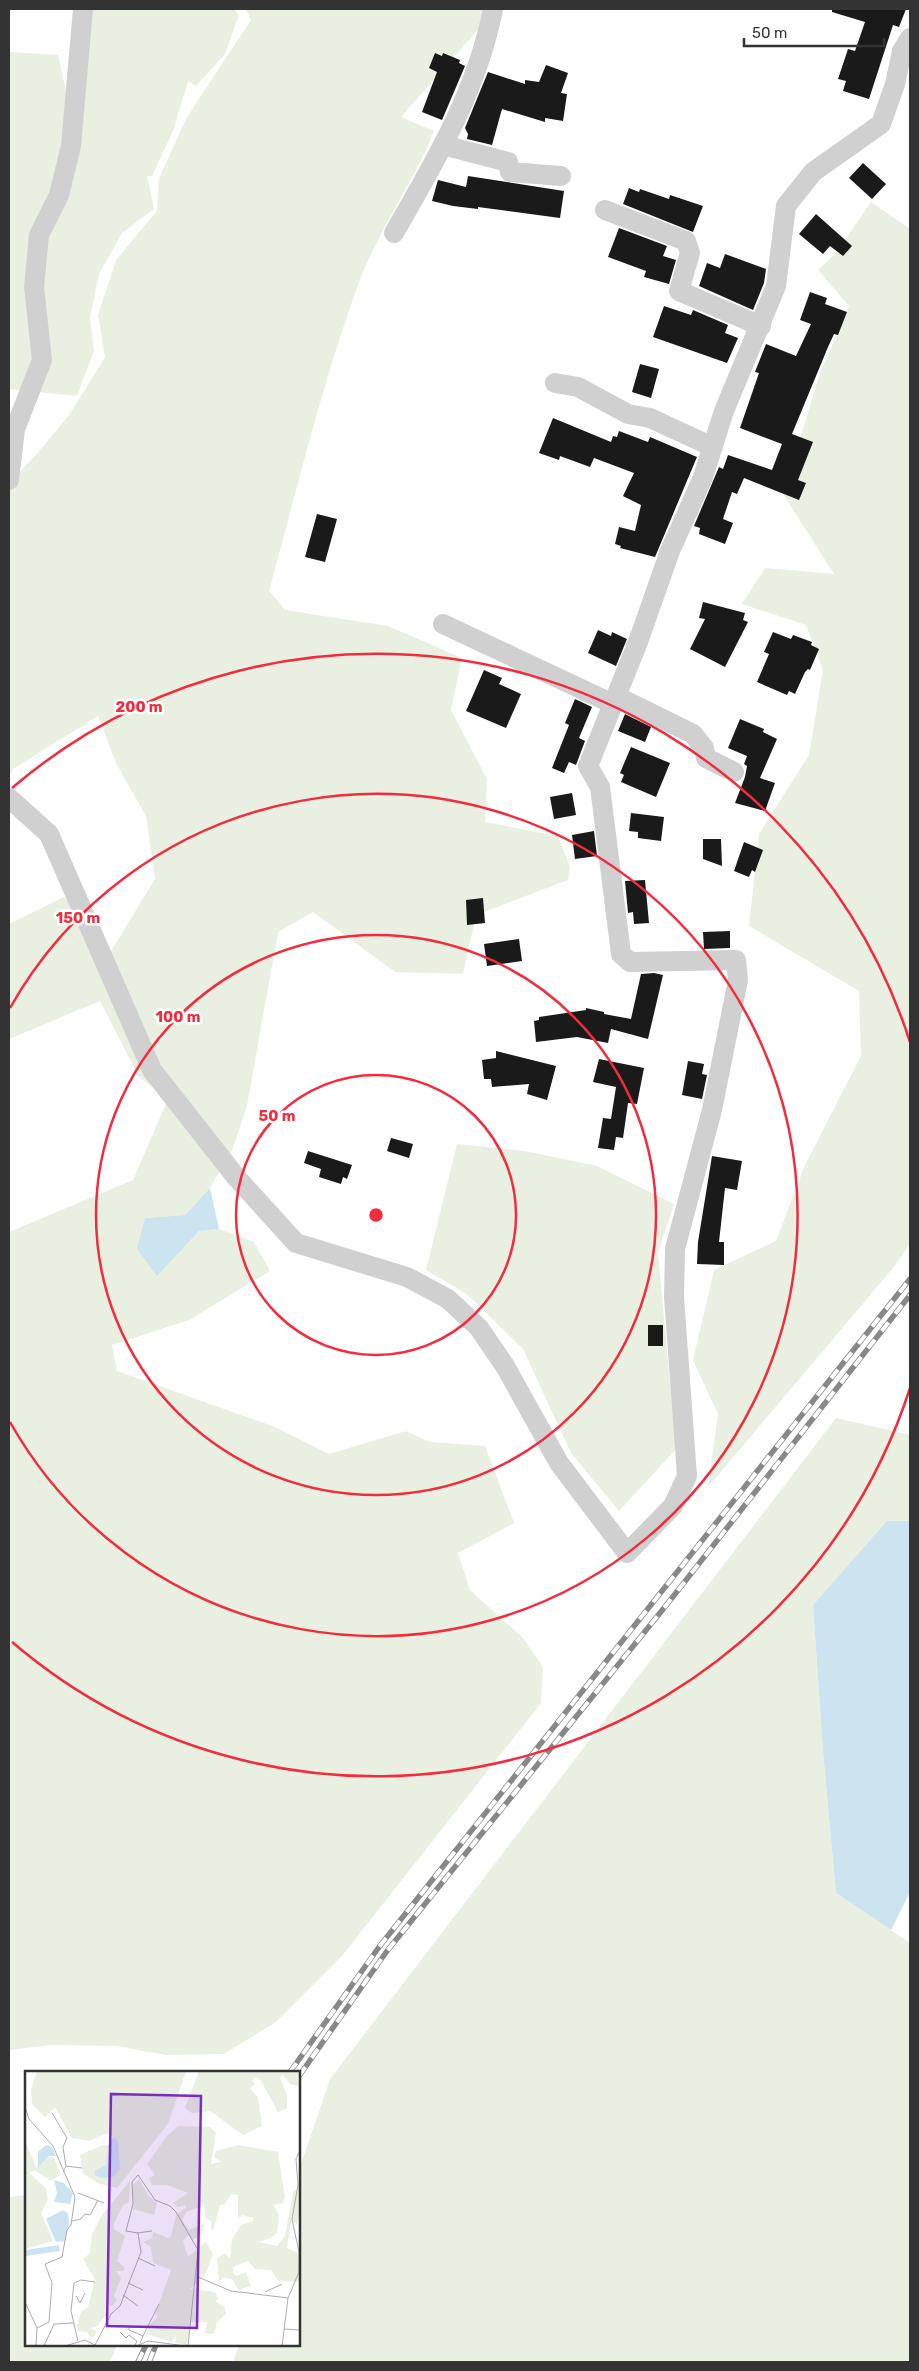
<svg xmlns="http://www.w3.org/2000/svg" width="919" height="2371" viewBox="0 0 919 2371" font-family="Rubik,sans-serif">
<rect width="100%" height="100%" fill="#fff"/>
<path fill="#e9f0e1" d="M83,9H234L239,15L225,54L196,86L188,81L173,131L152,176H147L154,209L122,233L99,274L90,318L94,351L77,396L9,389V52L58,55L74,127Z
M246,9H496L401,117L434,131C414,182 381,226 361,277C323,379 298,486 269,591L285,610L388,626L462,658L451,710L487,779L485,822L558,836L570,867L568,880L476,915L463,974L395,972L313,912L278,932L247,1106L233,1148L210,1188L185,1215L145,1218L157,1275L199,1231L219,1229L254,1242L270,1271L189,1320L112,1345L117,1371L275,1427L329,1454L406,1431L430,1442L485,1446L514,1523L458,1553L470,1590L523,1638L543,1667L541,1703L342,1956L276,2022L224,2054L166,2055L117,2046L51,2045L9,2050V1232L133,1180L168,1099L139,1077L100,1001L9,1039V924L64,897L111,951L155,879L146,816L116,763L98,716L13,769L9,777V483L35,456L69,415L105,357L98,315L116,260L157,211L159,178L187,117L251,20Z
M871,202L910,229V1244L893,1268L708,1487L718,1414L693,1360L714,1270L776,1241L805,1165L861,1056L859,991L749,926L759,834L809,755L823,670L806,625L742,604L765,568L834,574L783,494L820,373L849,306L818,270L835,254Z
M457,1144L525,1151L597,1166L674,1204L658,1252L676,1449L619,1511L571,1453L523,1349L468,1295L426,1270Z
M836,1418L910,1435V1521L887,1522L813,1605L823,1752L836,1893L910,1943V2362H233L239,2345H299V2170L330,2079Z
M26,2195V2345H117L110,2362H9V2197Z"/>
<path fill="#cce3f0" d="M210,1188L219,1229L199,1231L157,1276L137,1249L145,1218L185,1215Z
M887,1521H910V1892L891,1930L836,1893L823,1752L813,1605Z"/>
<path fill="#1a1a1a" d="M832,9H906L899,27L893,25L869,99L843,91L846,81L838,79L848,49L855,51L865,22L832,12Z
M435,53L442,56L443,53L460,60L459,63L465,66L442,120L422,112L437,72L429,68Z
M546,65L568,73L561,93L567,94L563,121L545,118V122L502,109L492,145L467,139L468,134L465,128L488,72L525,84V80L539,82Z
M863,163L886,184L872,199L849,178Z
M468,176L564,191L560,218L478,207V209L453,206L432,201L438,180L466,187Z
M629,188L639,192L640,189L669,199L670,195L703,206L693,232L623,204Z
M816,214L852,246L843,256L830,246L823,254L799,234Z
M619,228L667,246L663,256L676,260L669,284L644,277L646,271L608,257Z
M725,254L766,269L764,283L753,310L699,286L707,263L720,268Z
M810,292L827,298L825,304L847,312L838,335L834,334L828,347L792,434L813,442L798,480L806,483L799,500L744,478L737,494L732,492L723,519L733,523L725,544L699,534L700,528L694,526L719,467L723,469L728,455L772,470L782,444L740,428L759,373L755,372L766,344L796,356L811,324L800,320Z
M664,306L691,315L693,310L728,325L725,333L738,338L727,363L653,337Z
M640,364L659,369L651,398L632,392Z
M553,418L611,442L613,436L617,437L619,431L648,442L650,437L697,457L655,557L620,548L621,546L615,544L619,527L635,531L641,505L623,496L634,473L594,458L590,467L560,456L559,460L539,453Z
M317,514L337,519L325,562L305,557Z
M703,602L745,613L743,620L748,622L725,667L690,649L705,619L699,618Z
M598,630L611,636L612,632L627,639L616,666L588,653Z
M773,632L791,639L793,635L812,642L811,645L819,649L810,670L808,669L805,672L795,694L789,691L787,695L757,682L769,654L764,652Z
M484,670L502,678L499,684L521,694L506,728L466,711Z
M575,699L592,707L579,738L585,741L576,765L569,762L564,773L552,768L569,725L565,723Z
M625,714L651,727L645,742L618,731Z
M740,719L764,729L763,732L777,739L760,778L775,783L765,811L735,803L745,777L747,766L744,764L747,756L728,748Z
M631,747L670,763L656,797L621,782L624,775L620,773Z
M572,793L576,815L554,819L550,797Z
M631,813L664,817L661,841L638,838V832L629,831Z
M594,831L597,856L575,859L572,835Z
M703,839H721L722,866L703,859Z
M744,842L763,850L755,872L752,870L749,877L734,871Z
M645,880L649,923L634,924L633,912L628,913L625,881Z
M483,898L485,923L467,925L466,900Z
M730,931V948L704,949L703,932Z
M519,939L522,961L487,966L484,944Z
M654,973L663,975L648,1039L611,1029L608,1043L577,1037L536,1042L534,1021L539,1020V1017L586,1010V1008L604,1012V1014L631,1019L641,974Z
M496,1051L556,1066L547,1100L527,1094L529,1084L492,1087L491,1079H484L482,1060L496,1058Z
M599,1059L644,1068L637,1104L628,1103L623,1138L616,1137L614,1150L598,1148L603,1118L611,1119L616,1087L593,1082Z
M688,1061L704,1064L702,1074L707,1075L702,1099L682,1095Z
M391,1138L413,1144L409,1158L387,1151Z
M308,1151L352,1165L347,1179L343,1177L341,1184L319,1177L321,1169L304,1163Z
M712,1156L742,1161L737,1190L725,1188L719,1242H724V1265L697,1264L698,1242Z
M648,1325H663V1346H648Z"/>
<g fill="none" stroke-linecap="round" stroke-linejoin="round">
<path stroke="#d0d0d0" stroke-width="20" d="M443,145L508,162L510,172L561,176
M605,210L686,241L690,253L679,291L761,326
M394,233C435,162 477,91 493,9
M555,383L578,387L628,414L650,418L713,447
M9,480L15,429L42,360L34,287L39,235L59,195L71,146L83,9
M443,624L613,704
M616,696L693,734L704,748L706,758L734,772
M9,798L49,834L152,1070L236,1177L296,1243L407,1277L448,1299L479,1328L505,1366L559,1463L627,1553L673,1506L687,1476L674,1297L675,1249L712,1110L738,980L736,960L630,962L621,954L600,787L588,766L638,642L670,551L703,477L724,411L776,286L786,206L813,172L881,124L895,84L902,51L910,38"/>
<defs>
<path id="rail" d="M290,2072L379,1947L910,1279
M299,2076L387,1951L668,1603L910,1295
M138,2362L146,2345
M149,2362L156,2345"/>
</defs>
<use href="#rail" stroke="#888" stroke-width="5.5"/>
<use href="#rail" stroke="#fff" stroke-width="4" stroke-dasharray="11" stroke-linecap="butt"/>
</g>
<g fill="none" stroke="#f42b3d" stroke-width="2.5">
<circle cx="376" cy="1215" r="140"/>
<circle cx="376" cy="1215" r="280"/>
<path d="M10 1008A421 421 0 1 1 10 1422"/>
<path d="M910 1388A561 561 0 0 1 12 1642M12 788A561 561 0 0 1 910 1042"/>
</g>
<g transform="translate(25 2071)">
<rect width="275" height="275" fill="#fff"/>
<path d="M12,0H161L143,53L92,117L72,112L58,102L55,84L78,74L83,75L81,95L71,100L76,107L93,70L82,62L64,70L47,67L30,36L20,46L7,33L6,19ZM174,0H275V15L265,13L258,4L255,6L262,25V37L253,41L235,8L230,6L227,10L230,13L225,17L233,26L237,55L218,64L185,40L167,42L160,37ZM153,55L185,56L191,62L186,93L196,91L189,86L191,80L213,74L253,81L260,126L258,132L249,134L254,145L252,161L246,167L233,171L252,175L260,165L268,121L275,115V100V144L272,152L274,157L270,151L266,152L262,177L273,182L275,211L253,210L246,199L230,198L223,190L208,196V202L211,205L221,201L226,215L213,219L208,209L198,206L194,211L192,187L200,182L205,188L207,168L216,154L228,150V147L217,144L213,148V124L206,123L200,133L195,134L189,158L186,159V150L181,148L179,134L161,141L157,149L164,159L179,153L177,164L167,169L163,164L158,170L163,186L181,171L188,183L180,204L165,218L190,221L193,228L190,230L199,236L201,243L192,251L189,263L180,262L182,251H166L162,274L150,272L151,264L147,271L122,263L123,256L133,245L130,243L146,199L128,192L126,176L118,171L127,167L128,161L143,167L146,165L151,144L160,137L161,134L153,136L148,132L163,122L142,114H127L124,107L130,104L122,93L142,65ZM0,70L11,96L24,86L29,87L36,103L26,110L9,99L4,102L21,117L23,128L16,142L28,170L0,178ZM114,108L123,124L132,132L129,144L108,138V114ZM105,110L104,131L98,134L89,152V158L100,165L92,190L100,197L98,200H91L96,207L89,225L92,229L87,236L83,233L82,243L72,255L66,257L71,260L70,265L65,266L62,261L53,260L52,254L56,241L63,236L70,208L58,188L65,182L67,163L77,144Z" fill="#e9f0e1"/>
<path d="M88,66L93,70L95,98L88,106L76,107L70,104V100L81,94L83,75ZM21,74L27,76L31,85H24L13,96V81ZM29,109L39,112L48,122L45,133L29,131L32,122ZM38,139L43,142L44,153L40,170L31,171L21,148ZM34,174L35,180L0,185V179Z" fill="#cce3f0"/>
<path fill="none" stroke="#adadad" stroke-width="1" d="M0,36L4,48L28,75L50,126L46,154L42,159L37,186L20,193L27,212L24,251L12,257M27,42L42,67L38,76L41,95L38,101M41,95L57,97M53,122L79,132M47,150L56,148L60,143L65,144L73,129M112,162L127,160M113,187L130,195M173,206L206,220L263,227M103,212L118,219M240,221L257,213M98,224L113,235M51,225L55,232L60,222M0,231L12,257L11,275M104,256V259L118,265L115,272M259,258L275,259M95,261L101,267L104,264L112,270L110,274M118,265L134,233M53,270L46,240L49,212L56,209L70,211M70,274L86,243L95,235L116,181L113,162L101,160L108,133L107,111L113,104L130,129L145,135L151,141L173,179L163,275M19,275L29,253L48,252M40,275L60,269L70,274M111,275L123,270L161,275M257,275L263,227L274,201V181L267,148L273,114L271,88L275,79"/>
<path fill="#7b2cbf" fill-opacity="0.15" stroke="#7b2cbf" stroke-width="2.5" d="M86,23L176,25L172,257L82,255Z"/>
<rect width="275" height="275" fill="none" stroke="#333" stroke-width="2.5"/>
</g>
<circle cx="376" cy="1215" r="8" fill="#f42b3d" stroke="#fff" stroke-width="2.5"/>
<g font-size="15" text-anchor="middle" font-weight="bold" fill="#f42b3d" stroke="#fff" stroke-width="5" stroke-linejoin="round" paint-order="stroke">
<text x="139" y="712">200 m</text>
<text x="78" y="923">150 m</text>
<text x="178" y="1022">100 m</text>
<text x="277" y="1121">50 m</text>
</g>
<rect width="919" height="2371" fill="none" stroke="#333333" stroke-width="20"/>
<path d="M744 38v8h140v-8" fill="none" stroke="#333333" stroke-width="2.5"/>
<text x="752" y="38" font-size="15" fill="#333333" stroke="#ffffff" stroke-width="4" paint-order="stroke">50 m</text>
</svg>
